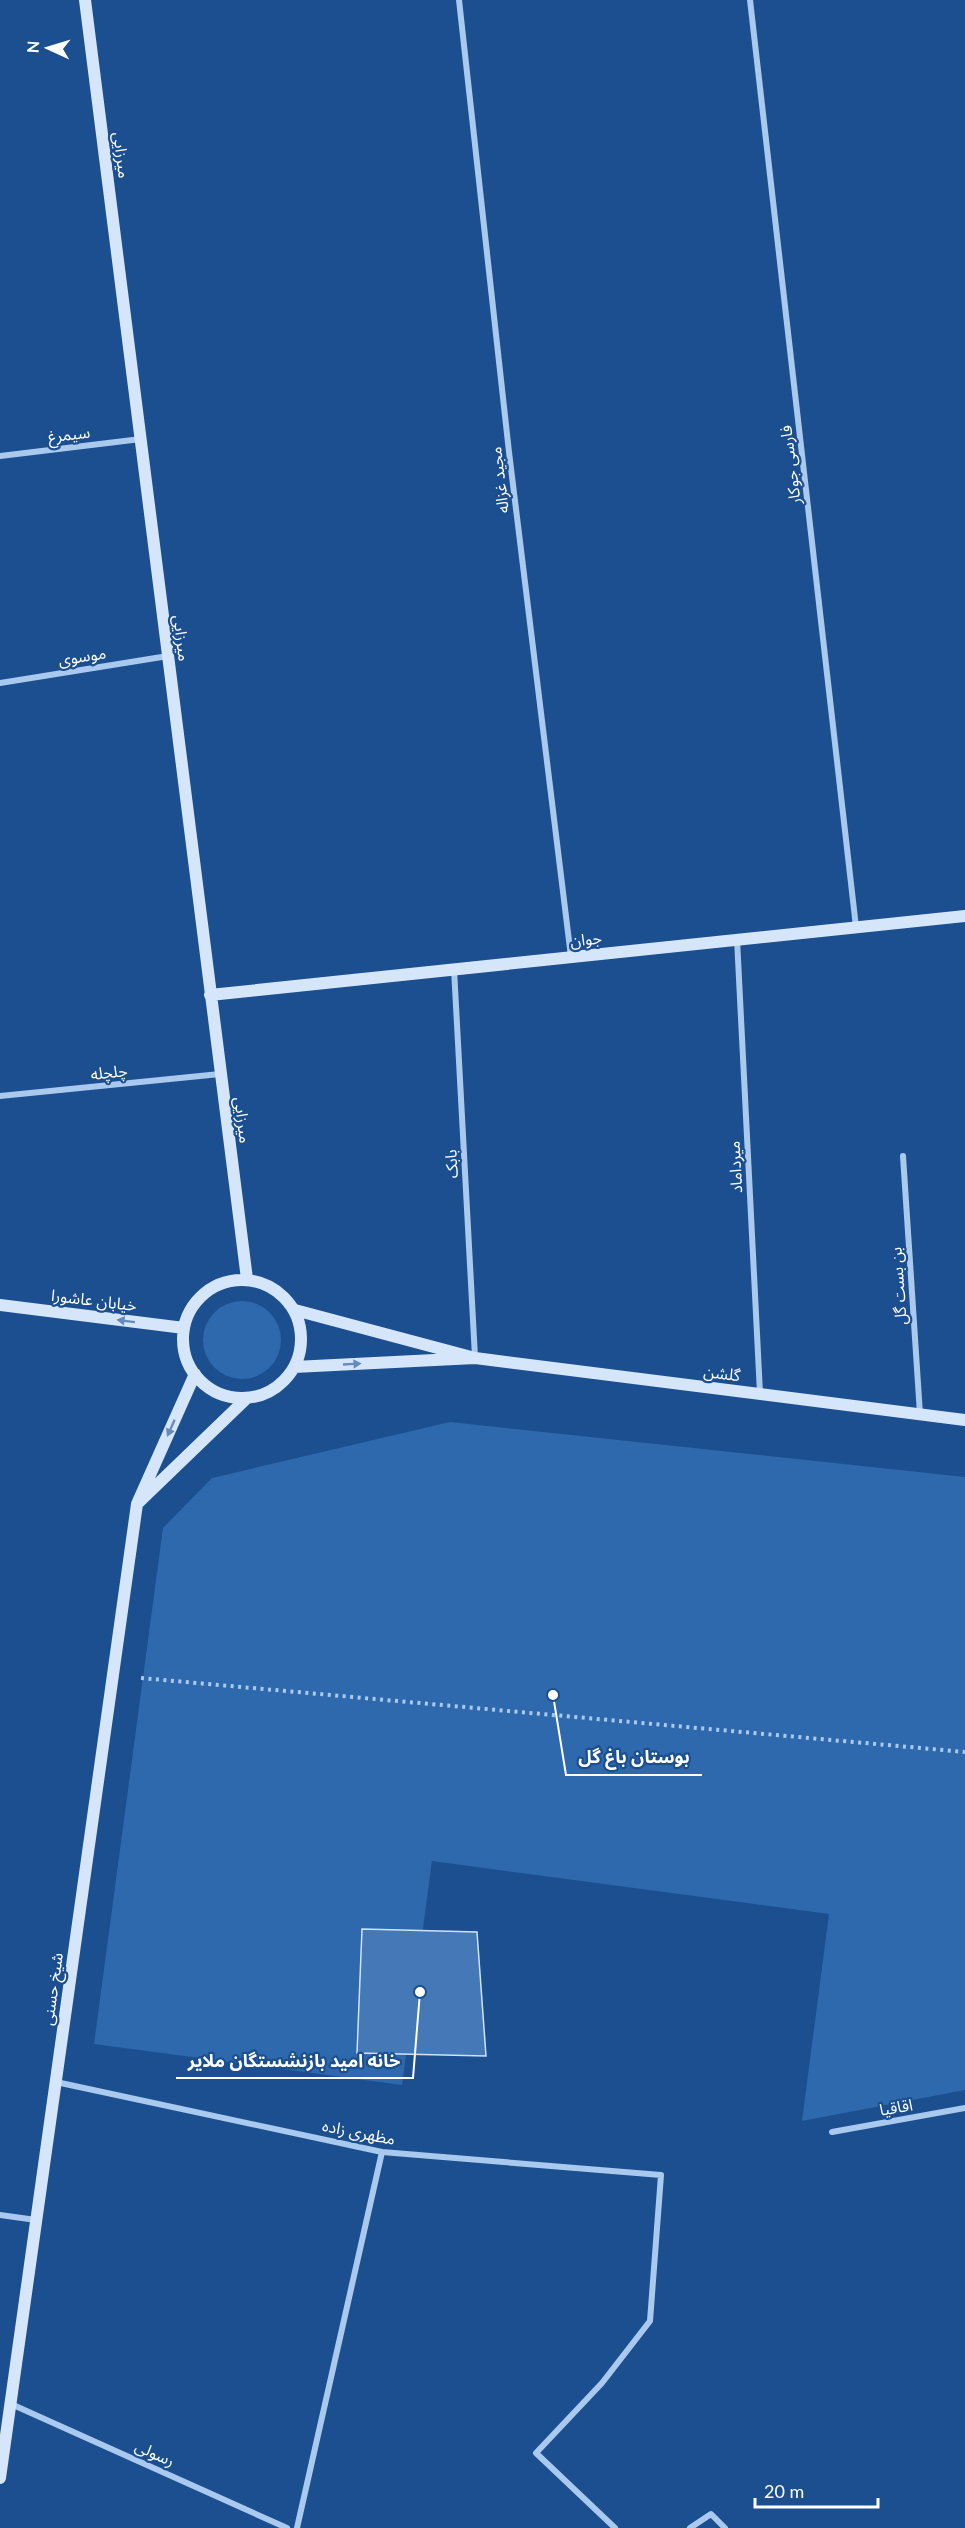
<svg xmlns="http://www.w3.org/2000/svg" width="965" height="2528" viewBox="0 0 965 2528" font-family="Lato,'Noto Sans Arabic',sans-serif">
<rect width="100%" height="100%" fill="#1b4f8f"/>
<path fill="#2e69ad" d="M203 1340a39 39 0 1 1 78 0a39 39 0 1 1-78 0Z
M450,1422L965,1477V2090L802,2121L829,1914L432,1861L402,2085L94,2044L163,1528L212,1478Z"/>
<path fill="#4478b7" stroke="#cfe3fa" stroke-width="1.5" d="M362,1929L477,1932L486,2056L357,2053Z"/>
<g fill="none" stroke-linecap="round" stroke-linejoin="round">
<path stroke="#a9c9ee" stroke-width="4" stroke-dasharray="3 4.5" stroke-linecap="butt" d="M141,1678L965,1752"/>
<path stroke="#a9c9ee" stroke-width="6" d="M459,0L509,452L571,957
M750,0L856,927
M0,456L141,439
M0,683L168,656
M737,939L760,1393
M454,969L475,1357
M0,1096L220,1074
M903,1156L920,1414
M56,2082L382,2152L661,2175L650,2321L602,2383L536,2453L615,2528
M832,2132L965,2108
M0,2215L36,2220
M11,2404L287,2528
M297,2528L382,2152
M690,2528L711,2514L725,2528"/>
<path stroke="#d6e6fa" stroke-width="12" d="M85,0L247,1279
M210,995L965,916
M183 1339a59 59 0 1 1 118 0a59 59 0 1 1-118 0Z
M0,1305L184,1328
M475,1358L965,1420
M294,1367L475,1358L295,1310
M195,1374L137,1504L247,1398
M0,2478L137,1504"/>
</g>
<defs><path id="oneway-solid" d="M-6-.8H1V-3.2L6.5 0L1 3.2V.8H-6Z" transform="scale(1.5)"/></defs>
<g fill="#668bba">
<use href="#oneway-solid" transform="translate(126 1321) rotate(-173)"/>
<use href="#oneway-solid" transform="translate(352 1364) rotate(-3)"/>
<use href="#oneway-solid" transform="translate(171 1428) rotate(114)"/>
</g>
<g text-anchor="middle" stroke-width="4.5" stroke-linejoin="round" paint-order="stroke">
<g font-size="16" fill="#fff" stroke="#1b4f8f">
<text transform="translate(122 155) rotate(83)" y="6">میرزایی</text>
<text transform="translate(69 434) rotate(-7)" y="6">سیمرغ</text>
<text transform="translate(790 465) rotate(-97)" y="6">فارسی جوکار</text>
<text transform="translate(499 480) rotate(-97)" y="6">مجید غزاله</text>
<text transform="translate(182 638) rotate(83)" y="6">میرزایی</text>
<text transform="translate(82 656) rotate(-9)" y="6">موسوی</text>
<text transform="translate(586 939) rotate(-6)" y="6">جوان</text>
<text transform="translate(109 1072) rotate(-6)" y="6">چلچله</text>
<text transform="translate(243 1120) rotate(83)" y="6">میرزایی</text>
<text transform="translate(451 1164) rotate(-93)" y="6">بابک</text>
<text transform="translate(735 1167) rotate(-93)" y="6">میرداماد</text>
<text transform="translate(898 1286) rotate(-94)" y="6">بن بست گل</text>
<text transform="translate(94 1300) rotate(7)" y="6">خیابان عاشورا</text>
<text transform="translate(722 1373) rotate(7)" y="6">گلشن</text>
<text transform="translate(52 1989) rotate(-82)" y="6">شیخ حسنی</text>
<text transform="translate(896 2107) rotate(-10)" y="6">اقاقیا</text>
<text transform="translate(359 2132) rotate(11)" y="6">مظهری زاده</text>
<text transform="translate(155 2453) rotate(24)" y="6">رسولی</text>
</g>
</g>
<path fill="none" stroke="#fff" stroke-width="2" d="M553 1695L566 1775H702M420 1992L413 2078H176"/>
<g fill="#fff" stroke="#1b4f8f" stroke-width="2">
<circle cx="553" cy="1695" r="6"/>
<circle cx="420" cy="1992" r="6"/>
</g>
<g font-size="18" text-anchor="middle" font-weight="bold" fill="#fff" stroke="#1b4f8f" stroke-width="4.5" stroke-linejoin="round" paint-order="stroke">
<text x="634" y="1763">بوستان باغ گل</text>
<text x="294" y="2067">خانه امید بازنشستگان ملایر</text>
</g>
<g transform="translate(48 48) rotate(274)" stroke="#1b4f8f" stroke-width="4.5" paint-order="stroke">
<path d="M0-4.5L10 22L0 15L-10 22Z" fill="#ffffff"/>
<text y="-9" font-size="16" font-weight="bold" text-anchor="middle" fill="#ffffff">N</text>
</g>
<path d="M755 2498v9h123v-9" fill="none" stroke="#ffffff" stroke-width="3"/>
<text x="764" y="2498" font-size="18" fill="#ffffff" stroke="#1b4f8f" stroke-width="4.5" paint-order="stroke">20 m</text>
</svg>
